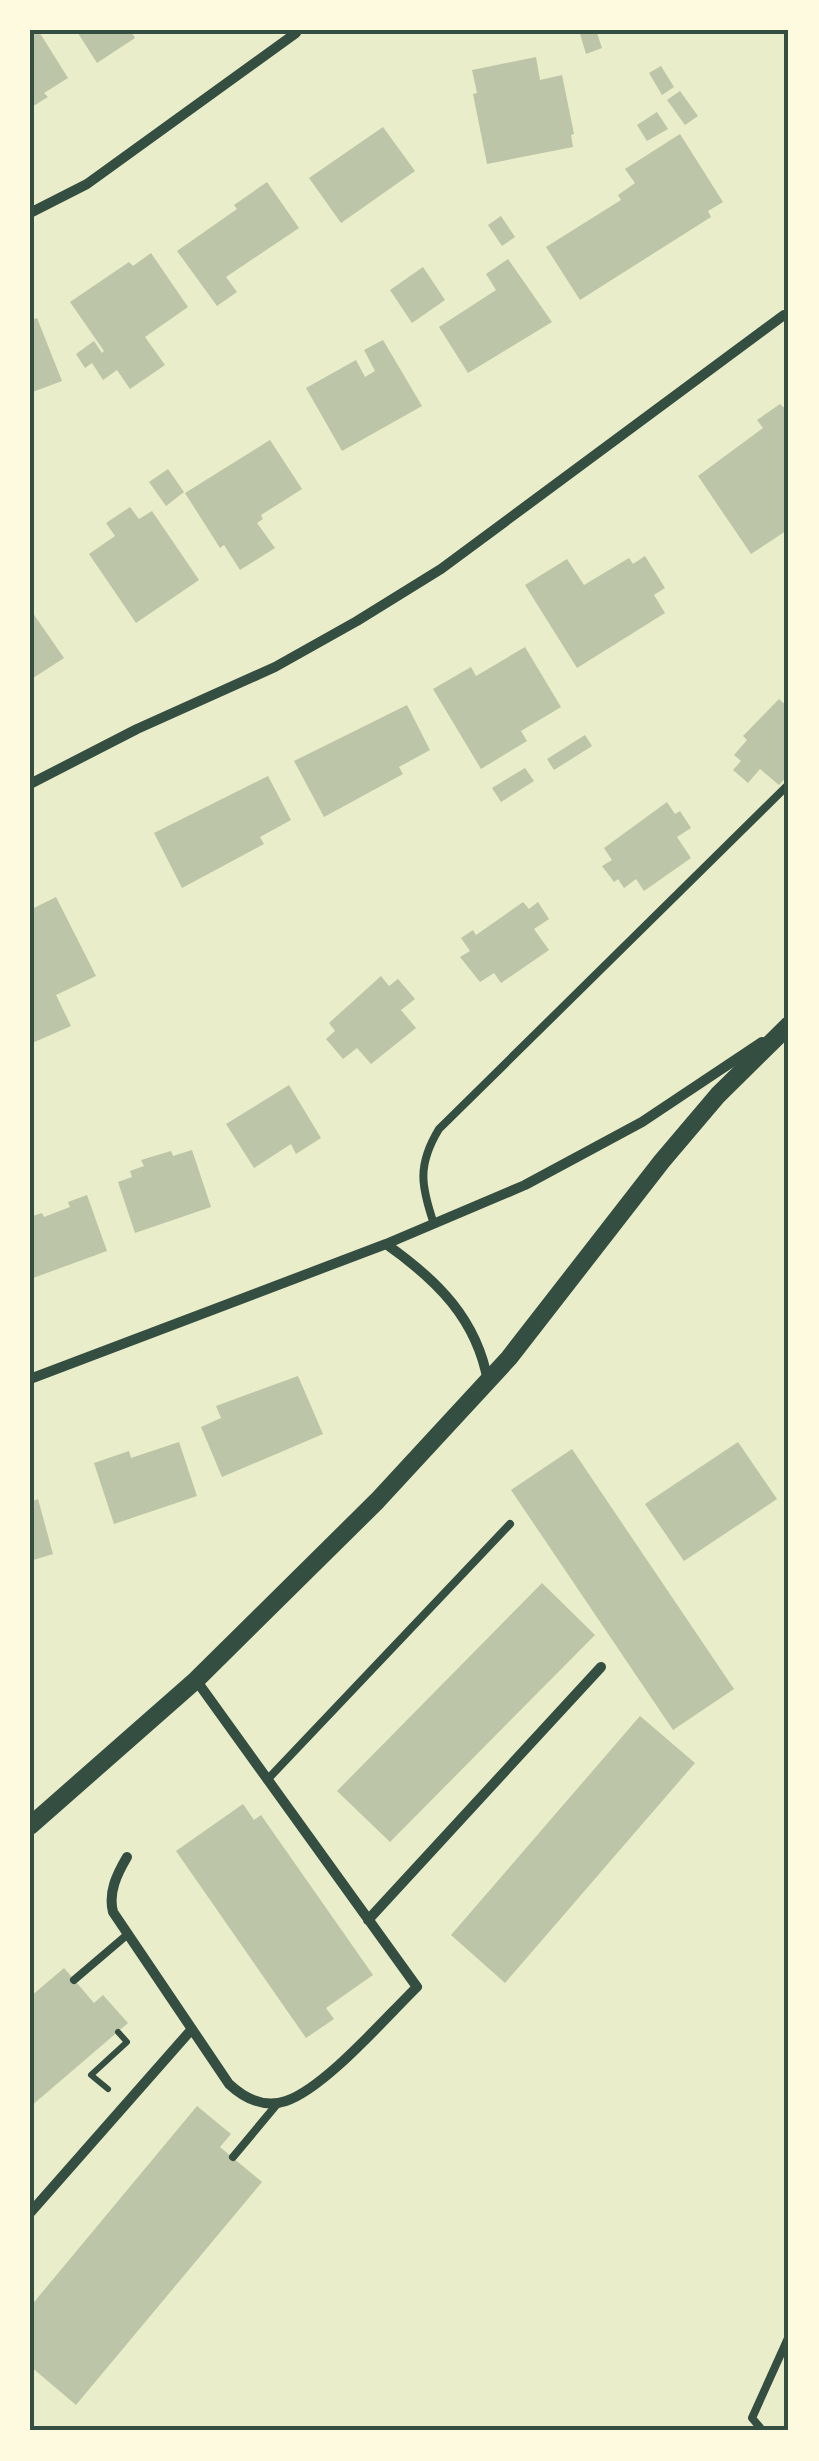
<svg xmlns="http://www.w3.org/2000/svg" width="819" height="2461" viewBox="0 0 819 2461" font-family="'DM Sans',sans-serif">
<rect width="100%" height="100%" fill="#e9edc9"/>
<path fill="#bcc5a7" d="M30,30H38L68,78L44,93L48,97L30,108Z
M76,30H130L135,38L97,63Z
M590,30H596L602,48L586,54L580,34Z
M536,57L540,80L562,75L574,134L571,135L573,147L487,164L473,94L477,93L472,70Z
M661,66L674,87L662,95L649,73Z
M680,91L698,116L685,125L667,100Z
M657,112L668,129L647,141L637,125Z
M383,127L415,171L341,223L309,178Z
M680,134L723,202L708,211L711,217L580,300L546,247L621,200L618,195L635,183L625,169Z
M267,182L299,228L226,277L237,292L217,306L177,251L237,209L234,205Z
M501,216L515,237L502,246L488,225Z
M151,253L188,307L145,337L165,365L130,389L117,370L103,380L92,363L85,368L76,354L94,341L102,353L104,351L70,302L129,262L133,266Z
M508,259L552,322L468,373L439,327L496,290L486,274Z
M423,267L445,300L412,323L390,290Z
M37,318L62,381L30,393V321Z
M383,340L422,406L342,451L306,388L356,360L365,377L375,371L364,350Z
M780,404L789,412V529L751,554L698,476L763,428L757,420Z
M270,440L302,489L261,515L263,519L257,523L275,548L240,570L224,545L220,548L185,493Z
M168,469L184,492L166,506L149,482Z
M130,507L139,519L152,511L199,580L136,623L89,554L115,536L106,523Z
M645,556L665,588L654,595L665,613L577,668L525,585L567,559L584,585L629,558L633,564Z
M30,609L64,658L30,680Z
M525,647L561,707L521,731L527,741L481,769L433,689L471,667L476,676Z
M779,699L789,708V774L779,785L760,769L748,783L733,770L741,761L734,755L747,740L743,736Z
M407,705L430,750L399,767L403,774L324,817L294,761Z
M585,735L592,746L554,770L547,759Z
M525,768L534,781L501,802L492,788Z
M268,776L291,820L260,837L264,844L182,888L154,833Z
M667,802L675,814L680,811L691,828L677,837L691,858L644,891L636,879L624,888L618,879L614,882L602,866L612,860L604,848Z
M56,897L96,976L56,995L71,1026L30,1044V965L33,963L30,956L33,955L30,910Z
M523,902L529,909L538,902L549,919L534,929L549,950L501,983L494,973L480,982L460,957L470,951L461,938L473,930L476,935Z
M381,976L389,986L398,979L415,999L401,1010L416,1028L371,1064L357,1048L343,1059L326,1039L335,1031L329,1023Z
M289,1085L321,1138L296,1154L291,1144L254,1168L226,1124Z
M192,1150L211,1207L135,1233L118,1182L132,1177L130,1171L144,1166L141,1160L171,1151L173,1156Z
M87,1195L107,1251L33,1278L30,1217L42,1213L44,1217L70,1207L68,1202Z
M298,1376L323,1434L222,1477L201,1427L221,1418L216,1406Z
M179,1442L197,1496L114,1524L94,1463L129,1451L131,1458Z
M738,1442L777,1499L684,1561L645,1504Z
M572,1449L734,1689L673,1730L511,1490Z
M38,1499L53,1554L30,1561V1502Z
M542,1583L595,1635L390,1842L337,1791Z
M640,1716L695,1763L505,1983L451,1935Z
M243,1804L254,1820L261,1815L373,1975L326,2008L334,2019L306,2038L176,1851Z
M64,1968L94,2003L103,1995L128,2023L30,2107V1997Z
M197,2106L231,2134L220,2147L262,2182L76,2405L30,2366V2307Z"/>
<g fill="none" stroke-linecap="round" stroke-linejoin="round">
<path stroke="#344e41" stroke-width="6" d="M108,2089L91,2075L127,2042L118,2032"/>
<path stroke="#344e41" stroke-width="8" d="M434,1224C421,1186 417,1165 439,1129L789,784
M267,1780L510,1524
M74,1980L128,1934
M233,2157L278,2103
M763,2431L752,2418L789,2336"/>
<path stroke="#344e41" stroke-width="10" d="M30,213L87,184L296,33L295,30
M30,784L137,729L275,667L357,621L441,569L784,315
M386,1244C437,1280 477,1319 488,1382
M30,1379L386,1244L525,1185L642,1122L762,1042
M127,1857C117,1874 108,1892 113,1912L229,2084C245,2099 265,2108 286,2101C325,2088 386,2017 417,1987L196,1680
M368,1920L601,1667
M30,2213L192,2029"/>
<path stroke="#344e41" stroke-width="18" d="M30,1826L196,1680L377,1501L509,1358L662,1161L718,1095L789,1025"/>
</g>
<rect width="819" height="2461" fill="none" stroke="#fefae0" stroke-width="65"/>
<rect x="32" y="32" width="754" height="2396" fill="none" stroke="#344e41" stroke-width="4"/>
</svg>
